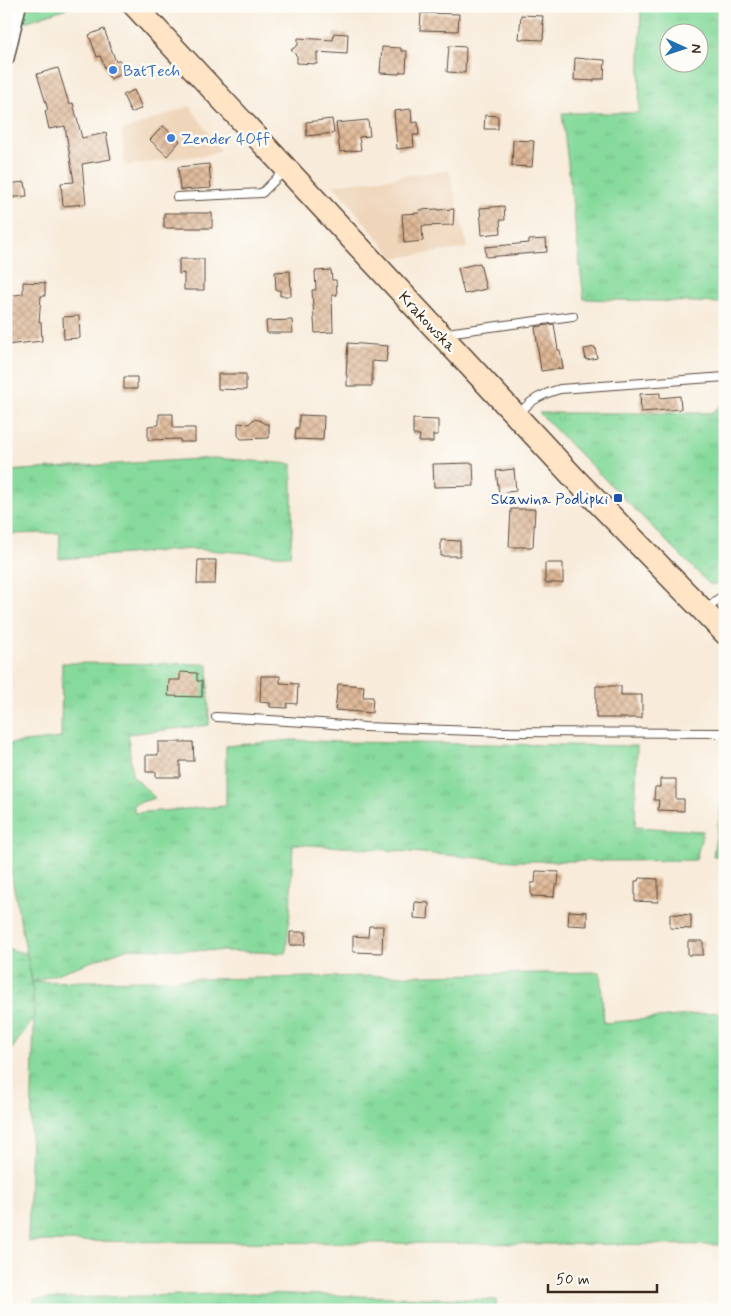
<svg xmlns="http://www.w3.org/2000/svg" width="731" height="1316" viewBox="0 0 731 1316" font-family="Mynerve,sans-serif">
<defs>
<pattern id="grass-tufts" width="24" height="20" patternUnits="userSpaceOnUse" patternTransform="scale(1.25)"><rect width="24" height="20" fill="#86da9c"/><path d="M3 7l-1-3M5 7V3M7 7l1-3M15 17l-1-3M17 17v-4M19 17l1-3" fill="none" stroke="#75bb86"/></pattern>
<pattern id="wetland-marsh" width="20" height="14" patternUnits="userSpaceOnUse" patternTransform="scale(1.25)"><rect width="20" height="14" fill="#86da9c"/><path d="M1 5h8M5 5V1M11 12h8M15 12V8" fill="none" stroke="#75bb86"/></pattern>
<pattern id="building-cross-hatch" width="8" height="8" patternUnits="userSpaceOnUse" patternTransform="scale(1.25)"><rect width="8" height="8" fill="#deb796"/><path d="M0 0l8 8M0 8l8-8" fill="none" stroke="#b5957a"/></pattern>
</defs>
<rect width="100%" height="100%" fill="#fdfcf7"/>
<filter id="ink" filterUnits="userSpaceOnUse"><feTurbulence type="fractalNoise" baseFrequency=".02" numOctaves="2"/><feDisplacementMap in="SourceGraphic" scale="10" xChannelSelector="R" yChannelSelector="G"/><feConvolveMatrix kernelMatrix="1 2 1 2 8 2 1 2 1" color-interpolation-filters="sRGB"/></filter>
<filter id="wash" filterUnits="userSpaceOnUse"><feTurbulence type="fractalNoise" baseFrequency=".0096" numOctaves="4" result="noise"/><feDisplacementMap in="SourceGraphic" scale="20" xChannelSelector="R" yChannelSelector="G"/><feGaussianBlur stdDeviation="1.12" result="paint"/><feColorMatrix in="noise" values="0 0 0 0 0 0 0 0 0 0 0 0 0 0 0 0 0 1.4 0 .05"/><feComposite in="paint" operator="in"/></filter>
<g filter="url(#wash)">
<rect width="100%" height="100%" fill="#f8ebda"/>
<path fill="#efd6bb" d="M190,106L220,150L212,154L124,166L122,131Z
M449,170L468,248L394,258L334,185Z"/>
<path fill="url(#grass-tufts)" stroke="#60825d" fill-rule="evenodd" d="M23,6H73L22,23Z
M641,6H725V303L584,299L562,113H639ZM698,32V62H668V32Z
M725,402V584H709L539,413H712Z
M214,458L292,464V531L290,556L192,549L59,559L60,533L6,534V471Z
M62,663L208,664L209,725L128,734L132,775L155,798L134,804V813L226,806V746L292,740L343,742L637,746L635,827L703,831L696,860L623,861H514L376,849L293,844L290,912L286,953L129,948L34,982L600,972L604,1023L721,1012L725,1052V1245L28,1241L34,1018L32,982L6,847V744L61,738Z
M725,797V856H713L721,806Z
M255,1293L496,1300L497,1310H33L34,1299Z"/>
<path fill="url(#wetland-marsh)" stroke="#60825d" d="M6,948L27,954L32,982L34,1018L6,1057Z"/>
<g id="blocks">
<path fill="url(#building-cross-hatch)" d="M421,13L459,14L458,31L420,30Z
M521,15L543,16L542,24H544L543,40L519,39Z
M104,29L116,62L120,60L125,72L110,79L100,56L97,57L89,35Z
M334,33L348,34L347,54L317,52V64L297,63V56L291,50L298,45V38L333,40Z
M449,46L466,47L465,73L447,72Z
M382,47L401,48V51H407L406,72H400L399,74L380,73Z
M575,58L605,60L604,79H594V81L574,80Z
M58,68L69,104L73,103L82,138L106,133L111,159L82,164L86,204L63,206L61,183L74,182L65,126L49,129L45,111L48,110L37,74Z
M134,90L142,108L131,113L123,95Z
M411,109L412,123L418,122L419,135H413L414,147L397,149L394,111Z
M485,115L498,116V129H484Z
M332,119L334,133L307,136L306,122Z
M368,120L370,136L359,137L361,150L340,152L336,123Z
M163,126L180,141L167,156L150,140Z
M513,140L534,141L532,167L512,166Z
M209,164L211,188L180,190L178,167Z
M25,182L27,196L6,198V184Z
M504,206L505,220H500L501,233L482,235L480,208Z
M438,209V210L454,209L453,225L422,226L423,241L404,243L402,214L420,213L419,210Z
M164,213H212V228H164Z
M546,239L547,252L486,257L485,247L529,243V240Z
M179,259H204V290H184V273L179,274Z
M480,263L486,289L464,294L458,268Z
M331,270L332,280H336L337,295H332L333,332L315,333L312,290H316L315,271Z
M290,271L291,296H280V290H276L275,272Z
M23,282L45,283V296H41L39,322H41L42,341L6,345V296L23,294Z
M79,316L80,338L64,339L63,317Z
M292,320L293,333H267L266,321Z
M554,324L558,350H560L563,368L541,371L535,327Z
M348,343L388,346L386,362L372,361V386H347V375H346Z
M595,347L597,358L586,360L584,349Z
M218,374H246V390L218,389Z
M124,377H137V389H124Z
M660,393V398L680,396L681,409L641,412L640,394Z
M159,414H173V428H195V442H180V439L148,440V426L159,425Z
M299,415L324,416L323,440L295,439L296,428H299Z
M254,419L259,420L265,424H269V438L241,439L238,435V423L249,424Z
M413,419L438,420V435H433V442H419L420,435H413Z
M473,463L474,486L434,487L433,464Z
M514,469L516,491L499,493L496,471Z
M511,509H535L533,547H509Z
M441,540L460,541V556H441Z
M198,560H216L215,584H197Z
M545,563H563V583H545Z
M180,672L197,673V681H202V697L168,696L169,680H180Z
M261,676H280V683L298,684L297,704L287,703V708L270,707V703L260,702Z
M338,684L364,686L363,697H373L372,713L335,710Z
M596,686H621V695H642V718H596Z
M158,742H193L194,761H180V777H156V772H146V755H158Z
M660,779H676V799H684V811L658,810L659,800H654L655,787H660Z
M536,871L559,872L558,885H555L554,897L531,896V883H535Z
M639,878L658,879V902L635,901V881H638Z
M415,902L429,903L428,919L414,918Z
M569,911L587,912V926L568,925Z
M670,914L691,915V929L670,928Z
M369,926H383L382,953L353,952V936L368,937Z
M290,932H306L305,945H290Z
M688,941H703V955H688Z"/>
</g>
</g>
<g filter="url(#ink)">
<use href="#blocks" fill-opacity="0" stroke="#57473a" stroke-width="1"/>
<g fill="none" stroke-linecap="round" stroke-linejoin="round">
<defs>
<path id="service" d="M177,197L262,193L285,170
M446,333L573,316
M519,415C529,400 543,394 560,389L725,377
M706,611L718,599L725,595
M216,717L321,723L364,727L503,732L725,733"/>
<path id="minor" d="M6,58L18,6"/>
<path id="secondary" d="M135,6L577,481L725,633"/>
</defs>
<use href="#service" stroke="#57473a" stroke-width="10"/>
<use href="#minor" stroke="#57473a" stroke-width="18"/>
<use href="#secondary" stroke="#57473a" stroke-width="25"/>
<use href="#service" stroke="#fff" stroke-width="8"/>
<use href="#minor" stroke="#fff" stroke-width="15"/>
<use href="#secondary" stroke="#ffe4c6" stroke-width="22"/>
</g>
</g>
<g fill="#3f7fe0" stroke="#fdfcf7" stroke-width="2">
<circle cx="113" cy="70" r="5"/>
<circle cx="171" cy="138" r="5"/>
</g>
<rect fill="#1a4fb4" stroke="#fdfcf7" stroke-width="2" x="613" y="493" width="10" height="10" rx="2.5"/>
<g text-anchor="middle" stroke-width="5" stroke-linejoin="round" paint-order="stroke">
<g font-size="16" fill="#366cbe" stroke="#fdfcf7" text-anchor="start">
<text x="123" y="76">BatTech</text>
<text x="181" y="144">Zender 4Off</text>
</g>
<g font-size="16" fill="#3b2a1e" stroke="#fdfcf7">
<text transform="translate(428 321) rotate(47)" y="6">Krakowska</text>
</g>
<g font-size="16" fill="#164399" stroke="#fdfcf7" text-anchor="end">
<text x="608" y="504">Skawina Podlipki</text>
</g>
</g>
<rect width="731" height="1316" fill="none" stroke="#fdfcf7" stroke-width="25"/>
<g transform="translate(684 48) rotate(93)"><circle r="24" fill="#fdfcf7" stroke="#afa8a0"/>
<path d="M0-4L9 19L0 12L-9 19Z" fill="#1f6fb2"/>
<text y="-8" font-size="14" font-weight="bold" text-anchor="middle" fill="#3b2a1e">N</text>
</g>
<path d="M548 1284v8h109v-8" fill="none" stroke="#3b2a1e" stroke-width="2.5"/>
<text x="556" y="1284" font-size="15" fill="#3b2a1e" stroke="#fdfcf7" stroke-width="4" paint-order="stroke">50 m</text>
</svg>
